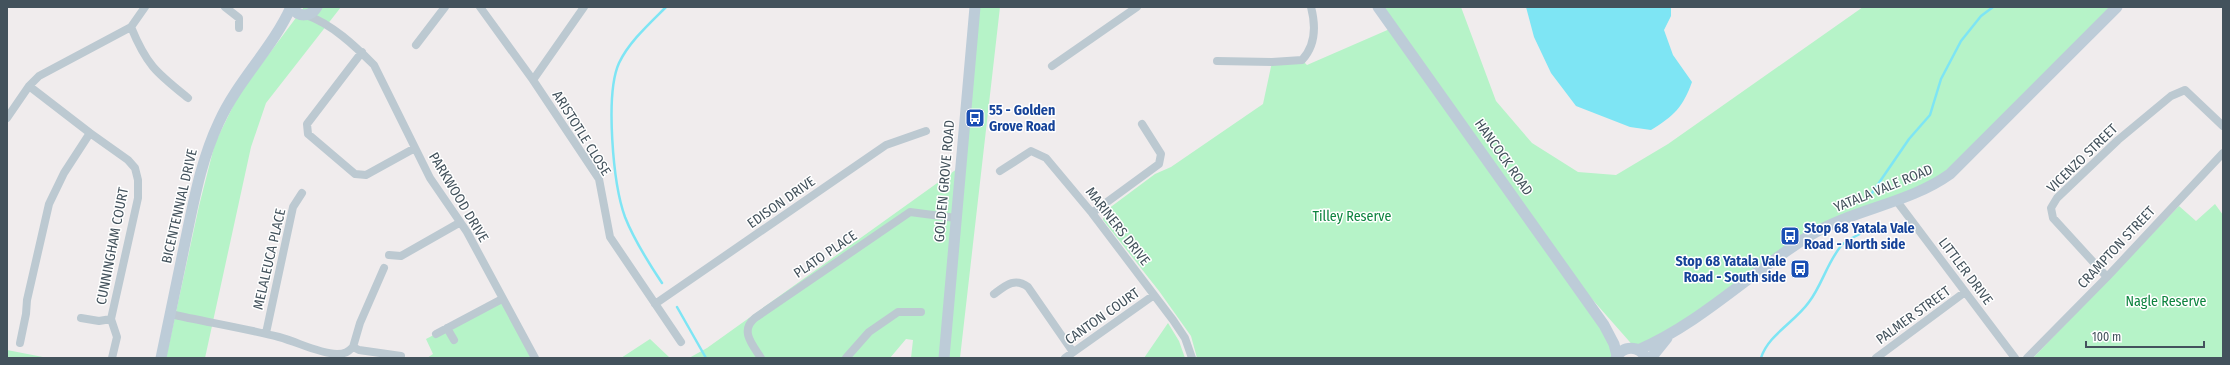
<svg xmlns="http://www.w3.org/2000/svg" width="2230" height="365" viewBox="0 0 2230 365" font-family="'Fira Sans Condensed',sans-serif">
<rect width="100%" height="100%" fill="#f0eced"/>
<path fill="#b6f3c8" d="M304,7H341L266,103L251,147L205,358H166L199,206L215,143L239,94Z
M975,7H1000L960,358H911L913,340L906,339L890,358H689L707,348L961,166Z
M1378,7H1461L1496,101L1532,143L1578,172L1616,175L1668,144L1863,7H2118L1939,182L1829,226L1663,342L1636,349L1562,265L1604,325L1616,358H1197L1191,336L1159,291L1103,220L1104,212L1155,174L1171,167L1263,104L1272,62L1302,60L1307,65L1392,28Z
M2215,204L2223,215V356L2220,358H2033L2179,206L2196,221Z
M502,299L535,358H427L433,354L426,339Z
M1168,323L1179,341L1185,358H1144Z
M650,339L670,358H621Z
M7,350L48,358H7Z"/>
<path fill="#7ee5f4" d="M1526,7H1671V16L1664,30L1673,55L1692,82C1683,107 1674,116 1651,130L1630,127L1576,106L1551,73L1534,37Z"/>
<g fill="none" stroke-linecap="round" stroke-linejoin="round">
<path stroke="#7ee5f4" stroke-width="2.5" d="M1872,193L1909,139L1930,115L1941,79L1961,41L1981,16L1993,7
M662,283C648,262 634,240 625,217C613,184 605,94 619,63C629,42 649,24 666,7
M677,307L706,358
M1761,358C1768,335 1795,322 1809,302C1822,285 1827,263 1841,246C1849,237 1861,236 1869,227"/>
<path stroke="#bcc9d1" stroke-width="8" d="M225,7L239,18V28
M480,7L533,80L599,179L610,237L681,342
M306,15C332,24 355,46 374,65L430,178L467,232L535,358
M131,27C147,66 157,73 188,98
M416,45L445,7
M362,52L307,124L308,134L355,174L366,175L415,148
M1217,61L1272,62L1302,60C1316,45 1316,26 1311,7
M1052,66L1137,7
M533,80L584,7
M29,86L90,133L128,160L135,168L138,180V198L111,319L99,321L81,318
M7,118L29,86L39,76L131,27L145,7
M1000,171L1031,151L1046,158L1092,213L1173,320L1185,338L1192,358
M1896,200L2015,358
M1092,213L1159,164L1161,154L1142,124
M389,255L401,256L459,223
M2107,277L2053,218L2051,208L2057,198L2118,140L2171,96L2185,90L2223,126
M994,294C1006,285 1015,277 1028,287L1073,352
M655,304L886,145L926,131
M170,314C206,322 243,328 279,337C298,342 317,353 337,354C345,354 348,352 353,347L359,350L401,356
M111,319L117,337L112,358
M447,328L454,340
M266,333L293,207L302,193
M436,334L502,299
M20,343L26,314L27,300L49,204L64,173L90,133
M353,347L360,323L384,268
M761,358C753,345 739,331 755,318L910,212L956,218
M846,358L869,332L898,312H921
M1065,358L1154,295
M1876,358L1965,292
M2027,358L2107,277L2223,153"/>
<path stroke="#bdccd8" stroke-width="11" d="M292,7C298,18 311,17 317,7
M1378,7L1604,325L1614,344L1617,356
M1638,350C1701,323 1751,272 1809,236C1853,209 1908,204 1950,174L2117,7
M161,358C170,316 178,275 187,233C195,195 202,158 219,122C238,80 272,49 291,7
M944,358L975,7
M1616,358C1623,345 1639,345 1646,358
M1651,358L1667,338"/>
</g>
<defs>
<symbol id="bus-square" viewBox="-11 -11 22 22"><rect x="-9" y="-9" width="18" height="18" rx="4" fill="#1a4fb4" stroke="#fff"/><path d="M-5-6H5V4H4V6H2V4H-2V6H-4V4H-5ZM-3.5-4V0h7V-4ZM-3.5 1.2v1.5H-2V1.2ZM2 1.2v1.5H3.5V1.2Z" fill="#fff"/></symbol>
</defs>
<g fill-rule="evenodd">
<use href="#bus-square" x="964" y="107" width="22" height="22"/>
<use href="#bus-square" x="1779" y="225" width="22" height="22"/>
<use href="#bus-square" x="1789" y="258" width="22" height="22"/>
</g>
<g text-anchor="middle" stroke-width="3" stroke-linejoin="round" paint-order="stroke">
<g font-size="14" font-weight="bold" fill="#164399" stroke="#fff" text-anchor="start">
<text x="989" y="115">55 - Golden<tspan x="989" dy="16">Grove Road</tspan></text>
<text x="1804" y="233">Stop 68 Yatala Vale<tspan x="1804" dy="16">Road - North side</tspan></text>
<text x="1786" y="266" text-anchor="end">Stop 68 Yatala Vale<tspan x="1786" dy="16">Road - South side</tspan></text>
</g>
<g font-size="14" fill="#43525c" stroke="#fff">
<text transform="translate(582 133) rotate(58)" y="5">ARISTOTLE CLOSE</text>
<text transform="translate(1504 157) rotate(55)" y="5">HANCOCK ROAD</text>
<text transform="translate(2082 158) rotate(-44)" y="5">VICENZO STREET</text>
<text transform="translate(944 181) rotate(-85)" y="5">GOLDEN GROVE ROAD</text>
<text transform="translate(1883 188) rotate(-22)" y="5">YATALA VALE ROAD</text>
<text transform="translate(459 197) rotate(59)" y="5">PARKWOOD DRIVE</text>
<text transform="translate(781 202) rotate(-35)" y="5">EDISON DRIVE</text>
<text transform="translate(179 206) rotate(-77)" y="5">BICENTENNIAL DRIVE</text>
<text transform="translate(1118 226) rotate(52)" y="5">MARINERS DRIVE</text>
<text transform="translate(112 246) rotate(-79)" y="5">CUNNINGHAM COURT</text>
<text transform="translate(2116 247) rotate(-47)" y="5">CRAMPTON STREET</text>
<text transform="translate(825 254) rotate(-34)" y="5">PLATO PLACE</text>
<text transform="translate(269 259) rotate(-77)" y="5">MELALEUCA PLACE</text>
<text transform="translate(1966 271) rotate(53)" y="5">LITTLER DRIVE</text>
<text transform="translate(1913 315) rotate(-36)" y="5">PALMER STREET</text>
<text transform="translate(1102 316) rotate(-35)" y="5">CANTON COURT</text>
</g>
<g font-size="14" fill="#0d843f" stroke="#fff">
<text x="1352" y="221">Tilley Reserve</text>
<text x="2166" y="306">Nagle Reserve</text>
</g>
</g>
<rect width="2230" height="365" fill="none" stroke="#43525c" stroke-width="16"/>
<path d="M2086 341v6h118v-6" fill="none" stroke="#43525c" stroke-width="2"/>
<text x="2092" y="341" font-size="12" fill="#43525c" stroke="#ffffff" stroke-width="3" paint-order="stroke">100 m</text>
</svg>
